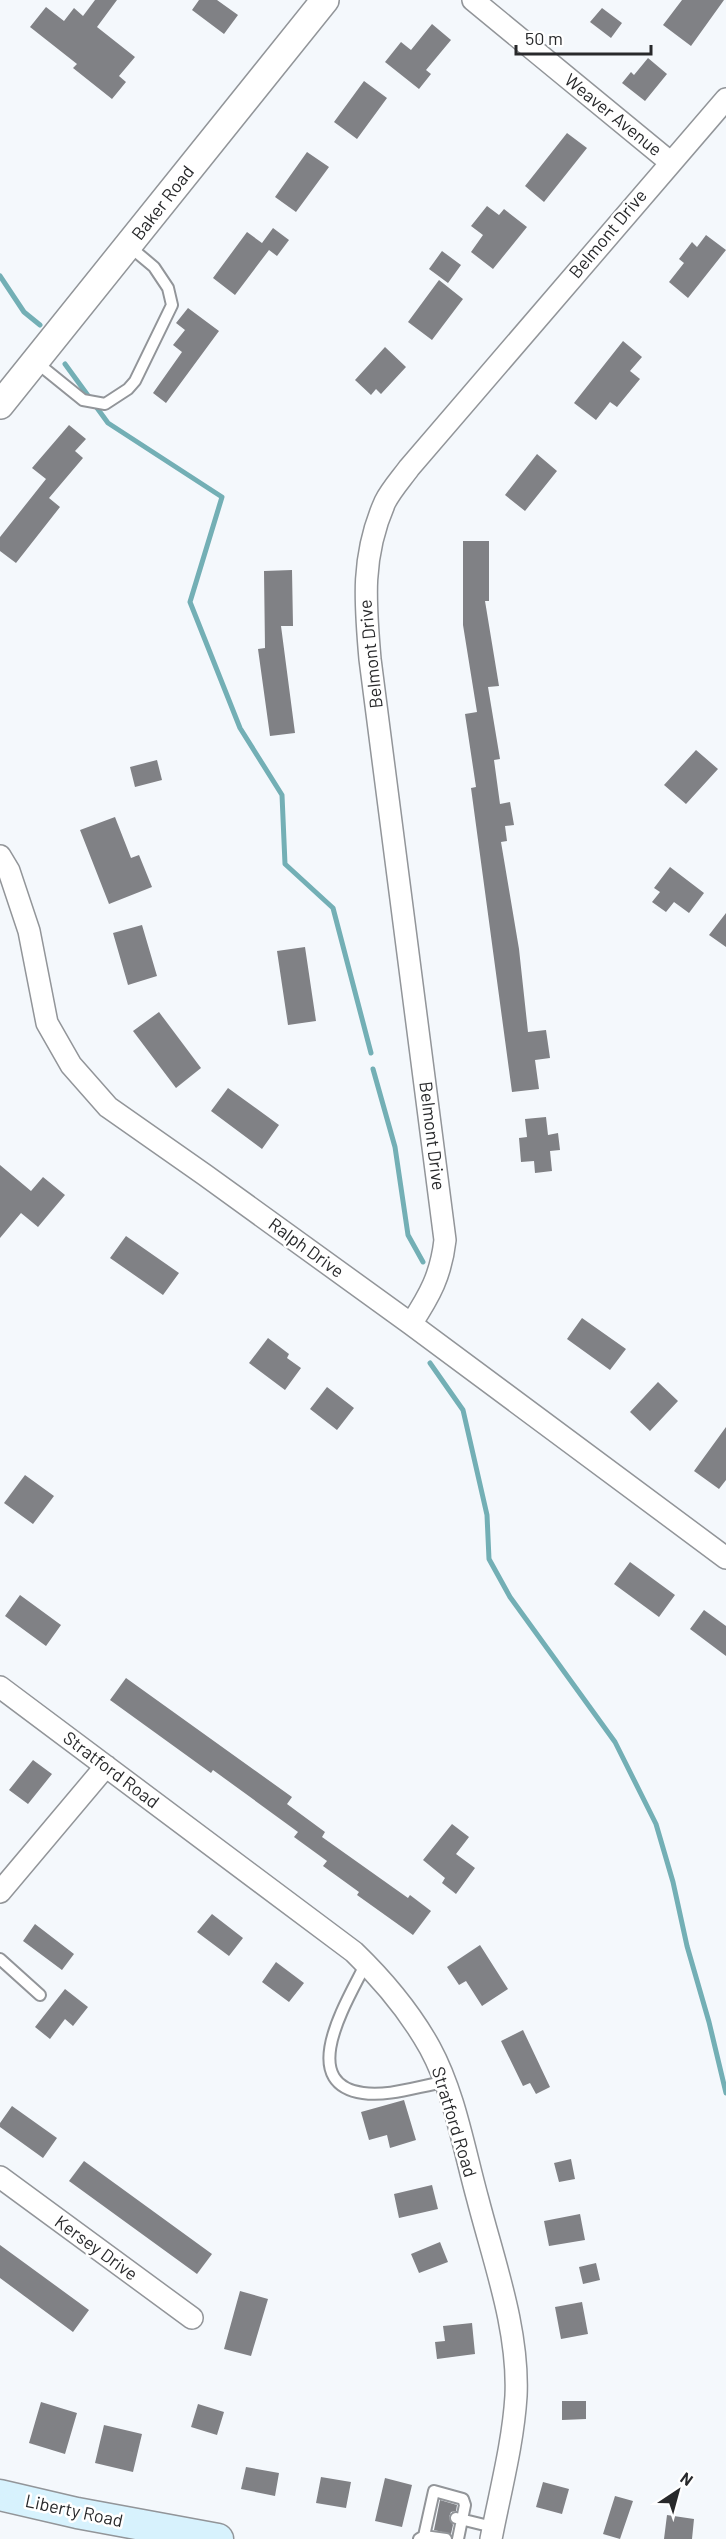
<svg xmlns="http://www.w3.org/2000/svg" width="726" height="2539" viewBox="0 0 726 2539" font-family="Barlow,sans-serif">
<rect width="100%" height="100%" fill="#f4f8fc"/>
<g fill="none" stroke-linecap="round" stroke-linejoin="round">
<path stroke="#73afb5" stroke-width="5" d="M0,276L24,312L40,325
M65,364L108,423L222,497L190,602L240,728L282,795L285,864L333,908L371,1053
M373,1069L395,1147L408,1235L423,1262
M430,1363L463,1410L487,1515L489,1559L510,1597L615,1742L656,1824L673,1882L687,1946L709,2022L726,2093"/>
</g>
<path fill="#808185" d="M95,0H117L97,27L135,57L119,76L126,82L112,99L73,68L77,64L30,27L46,7L64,21L74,8L83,16Z
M199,0H217L238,15L224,34L192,10Z
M682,0H724L691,46L663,25Z
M602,8L622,23L611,38L590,22Z
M432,24L451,40L426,70L431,74L419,89L385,62L401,42L411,50Z
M648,58L667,74L645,101L622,83L631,72L634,75Z
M364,81L387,98L357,139L334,122Z
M567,133L587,148L544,202L525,186Z
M307,152L329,167L296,212L275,197Z
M487,206L499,215L504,209L527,227L493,269L471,252L483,235L471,226Z
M273,228L289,240L277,256L269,250L235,295L213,278L247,232L262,243Z
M706,235L726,250L688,298L669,282L684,263L679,259L692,242L697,247Z
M442,251L461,265L448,283L429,269Z
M439,280L463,299L432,340L408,322Z
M188,308L219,331L166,403L153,393L182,352L173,345L185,330L176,323Z
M623,341L642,357L630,371L640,379L617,407L610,402L596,420L574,403Z
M385,347L406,367L381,394L376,389L371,395L355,380Z
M69,425L86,439L75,451L83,458L49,498L60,507L16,563L0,551V537L46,479L32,468Z
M537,454L557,471L525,511L505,495Z
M463,541H489V601H485L499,686L488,687L500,759L494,760L500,804L510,802L514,825L505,826L507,841L501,842L519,949L528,1032L546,1030L550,1058L535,1060L539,1089L512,1092L471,788L476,787L465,714L477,712L463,625Z
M292,570L293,626H281L295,733L270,736L258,649L265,648L264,571Z
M696,750L718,769L686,804L664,785Z
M157,760L162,780L135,787L130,767Z
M115,817L131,858L139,855L152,887L109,904L80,830Z
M670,867L704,893L689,913L674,902L666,912L652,902L660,892L654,888Z
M726,913V947L709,935Z
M142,925L157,976L128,985L113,933Z
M305,947L316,1021L288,1025L277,951Z
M159,1012L201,1068L176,1088L133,1031Z
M228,1088L279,1125L262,1149L211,1111Z
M546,1117L548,1135L558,1133L560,1150L550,1151L552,1171L535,1173L534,1161L521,1162L519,1138L527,1137L525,1119Z
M0,1165L31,1191L43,1177L65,1195L38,1227L21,1213L0,1238Z
M126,1236L179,1273L163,1295L110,1258Z
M582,1318L626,1349L610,1370L567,1339Z
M268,1338L289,1354L287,1358L301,1368L285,1390L249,1363Z
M658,1382L678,1401L650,1431L630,1412Z
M327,1387L354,1408L337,1430L310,1409Z
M726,1427V1480L719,1489L694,1471Z
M25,1475L54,1496L33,1524L4,1503Z
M630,1562L675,1595L659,1617L614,1584Z
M20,1595L61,1625L46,1646L5,1616Z
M704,1610L726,1626V1656L690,1629Z
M126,1678L292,1797L287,1804L325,1832L322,1837L408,1898L410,1895L431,1911L413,1935L357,1895L359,1892L323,1866L327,1861L294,1837L298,1832L213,1770L211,1773L110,1700Z
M33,1760L52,1774L28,1804L9,1790Z
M452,1824L469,1837L456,1854L475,1868L456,1894L442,1883L445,1878L423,1860Z
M212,1914L243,1938L229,1956L197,1932Z
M35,1924L74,1954L62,1970L23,1941Z
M480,1945L508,1989L482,2006L466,1981L459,1985L447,1967Z
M276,1962L304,1983L289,2002L262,1982Z
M65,1989L88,2007L73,2026L65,2019L50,2039L35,2027Z
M523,2030L550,2087L536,2094L530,2083L523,2086L501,2041Z
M404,2100L416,2140L390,2148L387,2135L369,2140L361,2112Z
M12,2106L57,2138L43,2158L0,2127V2123Z
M571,2159L575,2179L559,2182L554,2163Z
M84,2161L212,2254L197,2274L69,2181Z
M432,2185L438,2209L399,2218L394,2194Z
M580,2214L585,2240L549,2246L544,2221Z
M440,2242L448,2262L419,2273L411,2254Z
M0,2245L89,2310L73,2332L0,2278Z
M596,2263L600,2280L583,2284L579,2267Z
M240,2291L268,2299L251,2356L224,2349Z
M582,2302L588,2334L561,2339L555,2307Z
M472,2323L475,2354L437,2359L435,2342L445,2341L443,2326Z
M562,2401H586V2419L562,2420Z
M41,2402L77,2413L65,2454L29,2443Z
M198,2404L224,2412L217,2435L191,2427Z
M104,2425L142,2434L133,2472L95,2463Z
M246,2467L279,2473L275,2496L241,2489Z
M321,2477L351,2482L346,2508L316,2503Z
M385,2478L412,2485L402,2527L375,2521Z
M543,2482L569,2489L562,2514L536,2507Z
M615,2496L633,2501L620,2539L603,2534Z
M440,2500L457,2505L456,2511L451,2512L449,2517L453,2525L451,2534L434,2530Z
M667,2515L694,2519L692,2539H664Z"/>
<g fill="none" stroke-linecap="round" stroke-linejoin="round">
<defs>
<path id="service" d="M36,362L83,400L105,404L128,389L135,381L172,305L168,288L154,267L129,246
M0,1959L40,1995
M366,1963C350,1997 294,2083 363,2093C388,2097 419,2086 445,2082
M456,2518L493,2527
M424,2536L434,2491L463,2499L465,2505L458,2539
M419,2539L424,2536L446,2539"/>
<path id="minor" d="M473,0L670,162
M0,856L9,871L29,931L47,1023L71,1065L108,1107L205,1175L411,1324L726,1558
M411,1324C430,1295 441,1275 445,1240L370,659C365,602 361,556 385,502C391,490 401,479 409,468L726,99
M0,1687L354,1952C383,1980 410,2012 430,2048C455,2094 464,2150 478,2200C494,2262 519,2330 516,2396C513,2444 500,2492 491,2539
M0,1892L106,1766
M0,2177L192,2318"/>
<path id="tertiary" d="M0,405L325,0"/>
<path id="secondary" d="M0,2495L77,2513L218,2539"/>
</defs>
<use href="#service" stroke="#929599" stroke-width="14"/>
<use href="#minor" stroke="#929599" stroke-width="24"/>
<use href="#tertiary" stroke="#929599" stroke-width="30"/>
<use href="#secondary" stroke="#929599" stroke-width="33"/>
<use href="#service" stroke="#fff" stroke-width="10"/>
<use href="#minor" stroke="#fff" stroke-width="21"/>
<use href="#tertiary" stroke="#fff" stroke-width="27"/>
<use href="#secondary" stroke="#d7f2fd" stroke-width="30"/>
</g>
<g text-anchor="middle" stroke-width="5" stroke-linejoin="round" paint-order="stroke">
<g font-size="18" fill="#28292b" stroke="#fff">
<text transform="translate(613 115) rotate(39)" y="6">Weaver Avenue</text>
<text transform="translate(163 203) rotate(-52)" y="6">Baker Road</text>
<text transform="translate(608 234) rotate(-50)" y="6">Belmont Drive</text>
<text transform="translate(371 654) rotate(-96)" y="6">Belmont Drive</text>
<text transform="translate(432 1136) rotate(83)" y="6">Belmont Drive</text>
<text transform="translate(306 1248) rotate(36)" y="6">Ralph Drive</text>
<text transform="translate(111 1770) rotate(37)" y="6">Stratford Road</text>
<text transform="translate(454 2122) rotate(73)" y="6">Stratford Road</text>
<text transform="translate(96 2248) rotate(36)" y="6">Kersey Drive</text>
<text transform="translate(74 2511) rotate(12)" y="6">Liberty Road</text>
</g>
</g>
<g transform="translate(678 2491) rotate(36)" stroke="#ffffff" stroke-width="4.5" paint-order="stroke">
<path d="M0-4.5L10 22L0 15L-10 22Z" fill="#28292b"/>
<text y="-9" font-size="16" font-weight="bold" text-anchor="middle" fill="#28292b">N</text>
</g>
<path d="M516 45v9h135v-9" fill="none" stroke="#28292b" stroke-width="3"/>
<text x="525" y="45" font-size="18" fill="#28292b" stroke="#ffffff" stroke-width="4.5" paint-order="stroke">50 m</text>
</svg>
